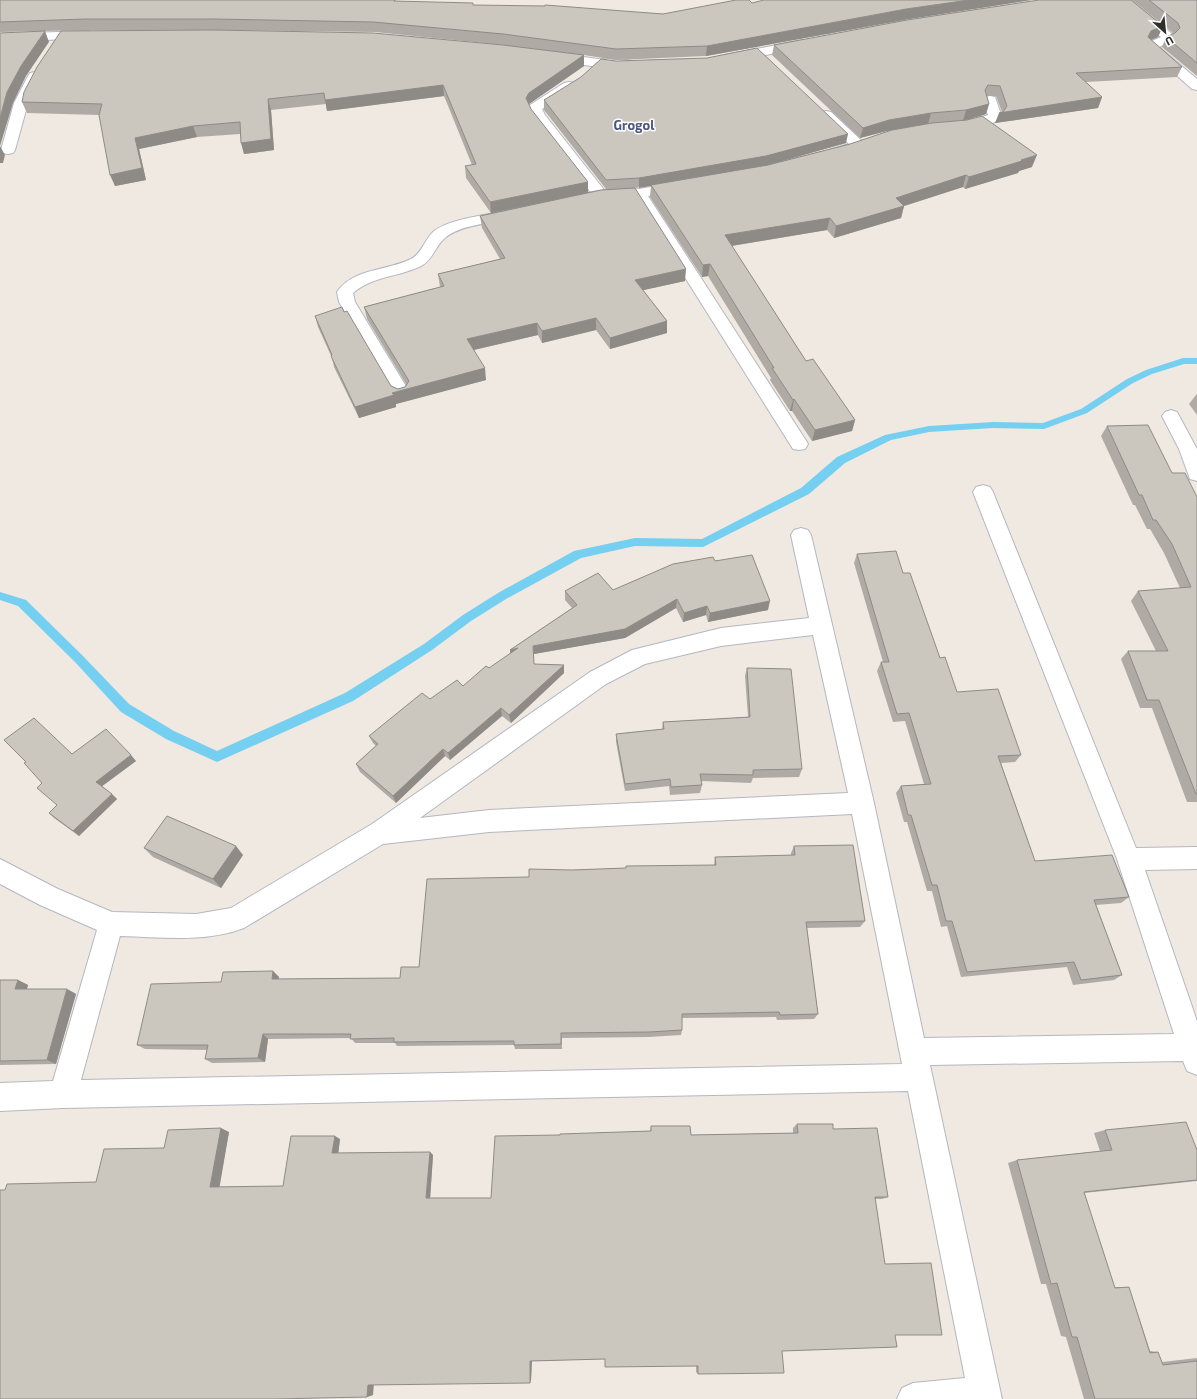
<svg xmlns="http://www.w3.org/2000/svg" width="1197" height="1399" viewBox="0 0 1197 1399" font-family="'Exo 2',sans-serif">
<rect width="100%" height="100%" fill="#efe9e1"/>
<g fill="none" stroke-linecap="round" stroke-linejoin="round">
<path fill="#75cff0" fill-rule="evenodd" d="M1183,358H1197V364H1184L1152,374L1133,383L1087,413L1044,429L993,428L929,432L891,440L845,463L809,494L703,547L635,546L581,558L506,599L471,621L432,650L353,701L217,762L166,739L121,712L75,662L18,606L0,600V592L26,600L83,656L129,704L174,731L217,751L345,693L424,644L463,615L498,593L574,551L635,538L702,539L801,488L837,457L885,435L929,426L993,422L1043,423L1081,409L1127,379L1146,370Z"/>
<defs>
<path id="minor" d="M1117,0H1130L1172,34L1174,37L1170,42L1159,47L1197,79V90L1192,89L1147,49L1145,46L1147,43L1161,37Z
M87,31L91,32L93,35L91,38L0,42V34Z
M802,40L806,41L808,44L806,47L731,62L726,61L725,58L726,55L731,54Z
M554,53L598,59L627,60L632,61L633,64L632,67L627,68L598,67L549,60L548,57L549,54Z
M35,72L40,73L42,76L28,103L15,150L13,153L8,154L3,153L1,150L14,103L28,76L30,73Z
M569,82L574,83L576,86L574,89L542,109L545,115L605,191L639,189L679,182L684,183L686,186L684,189L648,196L805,439L808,444L805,449L799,450L793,449L635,198L601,200L596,199L531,116L528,108L530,105L564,83Z
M990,96L995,97L1002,117L1000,120C986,125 968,134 953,130L951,127L953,124L969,121L988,115L983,100L985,97Z
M826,111L831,112L863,142L865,145L863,148L834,157L829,156L827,153L829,150L849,144L819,115L821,112Z
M510,210L515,212L518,215L515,218C495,223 461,224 445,238C435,246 433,260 421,266C399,277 372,276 353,293L355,302L410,393L407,397L401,399L395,397L339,302L337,292C353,268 387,271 411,259C422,253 425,239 434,231C451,218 489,215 510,210Z
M1171,410L1177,412L1197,449V481L1190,479L1179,449L1162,416L1165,412Z
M983,485L990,487L993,492L1136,848L1197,847V869L1145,870L1197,1021V1075L1187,1071L1183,1061L930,1065L1002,1399H897L902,1388L913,1383L965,1378L908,1091L63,1108L0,1111V1083L53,1081L97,930L40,905L0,884V859L58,889L112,912L196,914L231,908L372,824L590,672L632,650L721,628L809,618L791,535L794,530L801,528L808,530L811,535L874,803L924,1038L1174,1034L1117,859L973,492L976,487ZM813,635L848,793L489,810L420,818L606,684L645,664L721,646ZM852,814L902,1064L81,1080L120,936C161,937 205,943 244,928L383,844L489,832Z"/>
</defs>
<use href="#minor" stroke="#b4b7c1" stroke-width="2"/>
<use href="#minor" fill="#fff" fill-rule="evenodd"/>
</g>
<path fill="#afaba4" d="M0,0H395L396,1L474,5L663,14L752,3L904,20L706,56L616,60L584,55V66L529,104L531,109L588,192L606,189L544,110V100L846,143L767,165L850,144L914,126L887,131L860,138L772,55L774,45L1163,26L1158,37L1151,40L1182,67L1177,77L1086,82L1102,97L1098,108L995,123L1002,112L996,96H987L989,104L986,114L965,120L1032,167L1019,171L1018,173L965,189L963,187L904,206L901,218L834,238L827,230L732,246L806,361L855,420L852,431L812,441L792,411H790L770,380L771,378L708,276L702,277L650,197L651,185L635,188L685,281L643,290L667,321V333L610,349L596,330L542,343L538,335L474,350L486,380L396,404V407L359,418L334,367L332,358L318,327L315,316L391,386L398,389L405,387L406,384L367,319L364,307L440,287L438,274L500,259L482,228L480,216L491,213L466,178L465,166L472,165L444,96L327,111L326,104L271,110L274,150L244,154L240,134L197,137L139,149L146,180L115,186L99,115L27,113L22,102L504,45L375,32L217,30H89L0,32Z
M1132,0H1197V76L1162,47L1166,37L1173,34V33Z
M1197,394V415L1189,404L1196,395Z
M1107,426L1172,473L1197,497V802H1187L1152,708H1140L1121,659L1128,651H1156L1131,601L1138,591L1180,588L1164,553L1150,529H1147L1135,505H1133L1101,436Z
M857,554L903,573L940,658L957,692L1021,755L1015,762L1001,763L1035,861L1129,897L1121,903L1096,905L1122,975L1114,980L1073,985L1067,967L961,977L947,926L941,927L932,891H927L907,822H904L896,793L901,786L924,784L905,721L893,722L877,671L881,662H883L854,563Z
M715,561L768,610L708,622L706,615L683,622L676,608L625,638L534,654V664L564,665V673L511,723L502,716L450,760L445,756L396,803L360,772L356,764L376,746L373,743L369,736L430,699L463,686L510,654V650L572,608L565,600V591L613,590Z
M747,668L802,769L799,777L753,778L751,783L701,781L702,785L700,793L670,795L669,786L625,791L616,742V734L662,729L663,722L748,717L745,676Z
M72,754L136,761L102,786L117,799L79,836L54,818L49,813L57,805L42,783L26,762Z
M794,846L865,921L860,927L807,928L818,1014L814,1019L777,1020L776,1017L682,1018V1030L681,1035L649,1037L562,1038V1049H515L514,1045L397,1046L395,1043H355L351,1038L268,1039L265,1062L212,1063L205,1059L207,1050L145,1049L137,1045L221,982L273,971L279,977V979L400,978L419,967L529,877L572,870L714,865L715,857L791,855V853Z
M144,848L243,855L221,888L153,857Z
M0,980H18L28,985L27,989H67L76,994L56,1064L0,1065Z
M797,1124L833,1129L888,1197L882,1199H875L895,1335L782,1351L698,1374L696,1372V1366L605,1359L532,1361L531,1380L373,1385V1395L367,1397L5,1190L96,1182L164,1148L229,1132L219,1187L283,1186L340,1139L338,1153L430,1152L433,1155L430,1198H491L560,1135L650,1131L651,1126L691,1135L793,1133V1128Z
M1105,1130L1197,1150V1181L1084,1193L1114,1287H1129L1150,1351L1158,1352L1162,1362L1197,1358V1399H1084L1066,1337L1061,1336L1046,1284H1041L1008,1163L1017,1160L1100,1151L1094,1133Z"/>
<path fill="#8e8b86" d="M969,0H1032L904,20L706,56L707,46L906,9Z
M1163,26L1158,37L1146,42L1144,47L1151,31Z
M45,31L49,42L26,76L13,103L0,146L5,155L3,163H0V118L7,92L21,66Z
M584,55V66L529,104L527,109L526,98L529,93Z
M443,85L444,96L327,111L325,100Z
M1102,97L1098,108L995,123L999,113Z
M268,99L271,110L274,150L244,154L241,143Z
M989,104L986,114L963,121L966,110Z
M931,113L928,124L887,131L860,138L863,128L889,120Z
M193,126L197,137L139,149L146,180L115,186L110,175L135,138Z
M848,134L846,143L765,166L639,188V178Z
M1037,155L1032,167L1019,171L1018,173L965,189L969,177Z
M966,175L963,187L904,206L901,218L834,238L836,226L896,198Z
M588,182V193L491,213L490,202Z
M830,218L827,230L724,247L725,235Z
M710,264L708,276L702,277L703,265Z
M686,269L685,281L635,292V280Z
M596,318V330L542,343V331Z
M667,321V333L610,349V338Z
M537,323L538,335L469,351L467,339Z
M485,368L486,380L396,404V407L359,418L355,407L392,393Z
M794,399L792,411H790L793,400Z
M855,420L852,431L812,441L815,430Z
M677,599L676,608L625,638L534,654L533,646Z
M770,601L768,610L708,622L710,613Z
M707,606L706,615L683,622L684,613Z
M518,648L511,658L510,650Z
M564,665V673L511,723L509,715Z
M501,708L502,716L450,760L448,753Z
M443,749L445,756L396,803L393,796Z
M131,755L136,761L101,787L96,782Z
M112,794L117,799L79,836L73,831Z
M236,846L243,855L221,888L213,879Z
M273,971L279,977L278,984L272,979Z
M18,980L28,985L25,995L15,989Z
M67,989L76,994L56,1064L47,1060Z
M263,1034L268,1039L265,1062L258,1058Z
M221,1128L229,1132L219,1190L210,1187Z
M335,1136L340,1139L338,1156L332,1153Z
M430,1152L433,1155L430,1200L426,1198Z
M532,1359L531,1380L530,1383V1361Z
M374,1383L373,1395L367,1397L368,1385Z"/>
<path fill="#cbc7bf" stroke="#8e8b86" d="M0,0H395L394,1L473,3V5L545,6V5L663,14L736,0H749L752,3L764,0H969L906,9L707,46L616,49L503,34L373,22L214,19H85L0,22Z
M1039,0H1131L1163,26L1151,31L1148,37L1182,67L1076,73L1102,97L999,113L1003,112L1007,106L1000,86L988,85L985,90L989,104L966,110L931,113L889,120L863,128L774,45L907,20Z
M1149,0H1197V63L1166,37L1175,33L1180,28L1178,23Z
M214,30L373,33L503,45L584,55L529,93L526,98L531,109L588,182L490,202L465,166L476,164L443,85L325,100L324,93L268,99L271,139L241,143L240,122L193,126L135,138L142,168L110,175L99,115L102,104L22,102L24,92L37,67L61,31Z
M45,31L21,66L7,92L0,118V33Z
M757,48L848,134L766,156L639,178L606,180L544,100L581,77L601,59L616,61L707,58Z
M982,116L1037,155L1021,160L1022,161L969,177L966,175L896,198L904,206L836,226L830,218L725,235L806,361L813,359L855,420L815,430L794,399L793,400L772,368H774L710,264L703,265L651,185L768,165L850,144L892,130L932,123L967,120Z
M635,188L686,269L635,280L667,321L610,338L596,318L542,331L537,323L467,339L485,368L392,393L394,395L355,407L331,356L332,355L315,316L342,307L344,312L347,311L391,386L398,389L405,387L409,381L364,307L444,286L438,274L505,258L480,216L601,190Z
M1148,425L1172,473H1185L1197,497V794H1196L1159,700H1147L1128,651H1168L1138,591L1191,587L1172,544L1156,520H1153L1142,495H1139L1107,426Z
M896,551L903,573H910L940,658L945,657L957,692L998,689L1021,755L998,756L1035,861L1112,855L1129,897L1094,900L1122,975L1081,980L1074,962L967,972L952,921H946L937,885H932L911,815H908L901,786L931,784L909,713L897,714L881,662H889L857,554Z
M752,555L770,601L710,613L707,606L684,613L677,599L625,629L533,646L534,664L564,665L509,715L501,708L448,753L443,749L393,796L356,764L378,744L369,736L422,693L430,699L457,680L463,686L486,666L489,668L518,648L510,650L577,605L565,591L598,573L613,590L673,564L713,557L715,561Z
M747,668L791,669L802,769L753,770V775L700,774L702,785L671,787L670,779L625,784L616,734L664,729L663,722L750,717Z
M34,718L72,754L106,729L131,755L96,782L112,794L73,831L49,813L57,805L37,788L42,783L24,763L26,762L4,740Z
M167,816L236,846L213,879L144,848Z
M853,845L865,921L806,922L818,1014L780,1015L779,1012L682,1014V1030L650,1032L561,1033V1044L514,1045V1041L394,1042V1038L350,1039L351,1034H263L258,1058L205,1059L208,1045H137L151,984L221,982L223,972L273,971L272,979L400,978L401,967H419L427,879L529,877V869L572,870L626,868V866L716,865L715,857L795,855L794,846Z
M0,980H18L15,989H67L47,1060L0,1061Z
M1186,1122L1197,1150V1180L1084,1192L1115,1288L1129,1287L1150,1353L1158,1352L1163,1365L1197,1361V1399H1095L1077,1337H1072L1057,1283L1051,1284L1017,1160L1112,1150L1105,1130Z
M797,1124H833V1129L877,1128L888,1197H875L885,1264L931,1263L942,1335H895L897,1347L782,1351L784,1373L698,1374V1366L605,1367V1359L530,1361V1383L368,1385L367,1397L274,1399H0V1190H5L7,1184L96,1182L104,1149L164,1148L168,1130L221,1128L210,1187L283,1186L291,1136H335L332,1153L430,1152L426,1198H491L495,1136L560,1135V1134L651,1131V1126H690L691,1135L798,1133Z"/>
<g text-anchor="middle" stroke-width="3" stroke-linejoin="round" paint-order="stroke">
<g font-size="13" font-weight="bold" fill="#4d5680" stroke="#fff">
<text x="634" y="130">Grogol</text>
</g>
</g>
<g transform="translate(1165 32) rotate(153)" stroke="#ffffff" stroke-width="3" paint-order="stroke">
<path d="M0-3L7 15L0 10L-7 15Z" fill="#2e2e2e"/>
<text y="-6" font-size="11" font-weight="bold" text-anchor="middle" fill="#2e2e2e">U</text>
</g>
</svg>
